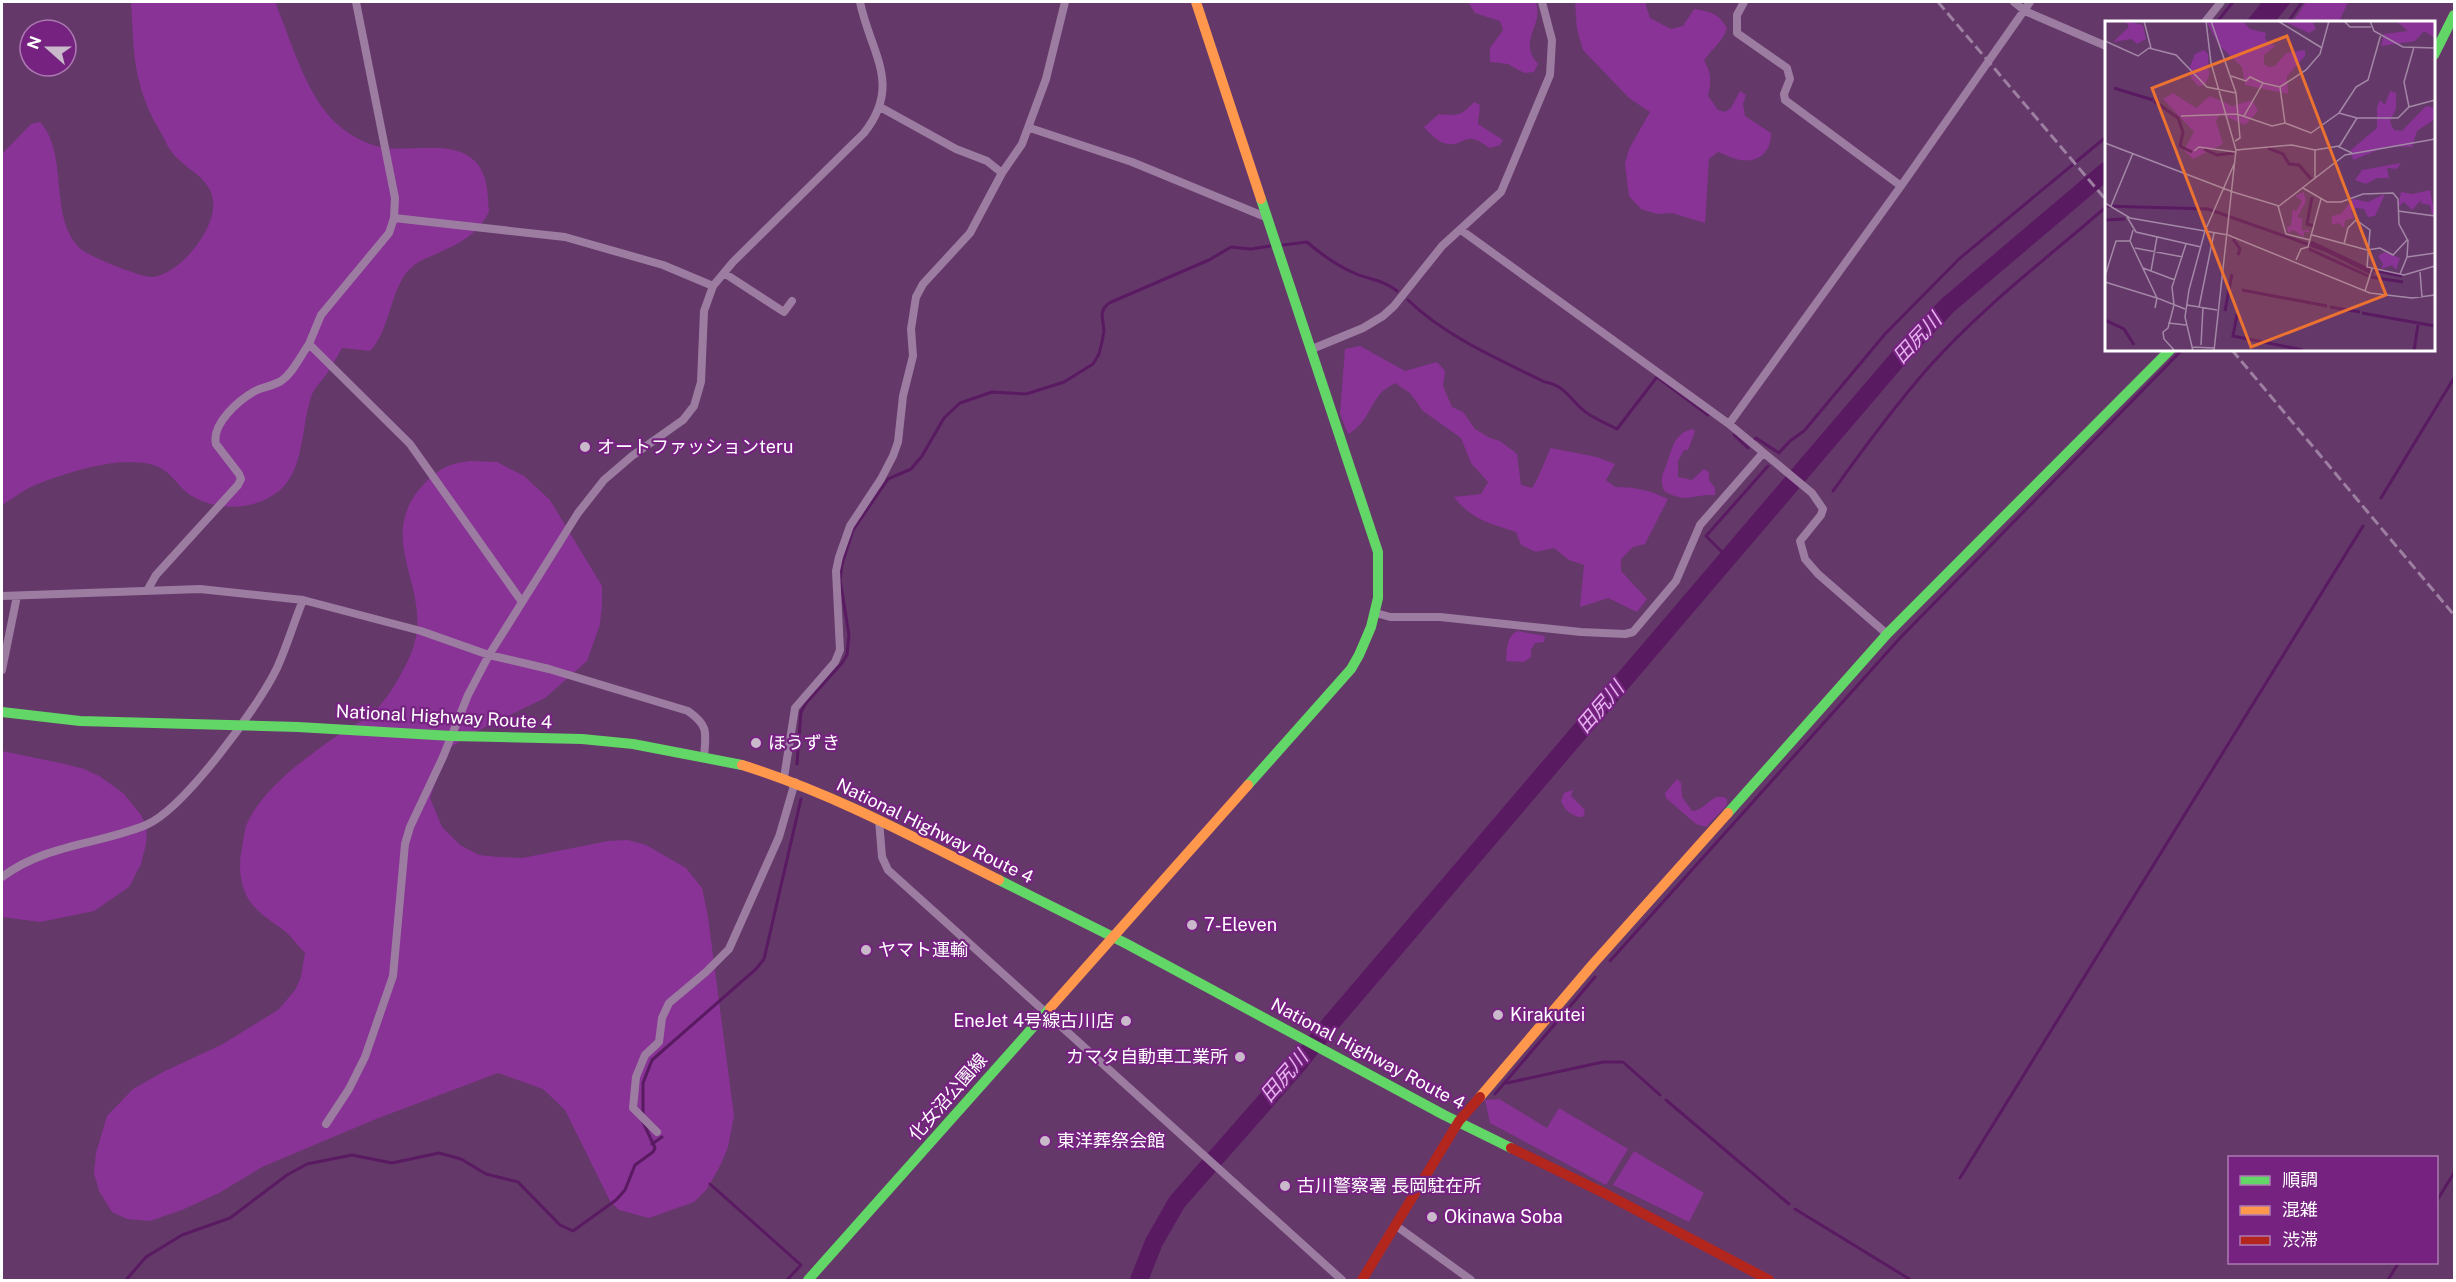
<svg xmlns="http://www.w3.org/2000/svg" width="2456" height="1282" viewBox="0 0 2456 1282" font-family="'Public Sans','Noto Sans JP',sans-serif">
<rect width="100%" height="100%" fill="#65386a"/>
<path fill="#883395" d="M131,2H275C292,42 307,102 343,129C354,138 372,146 385,148C417,152 469,135 484,176C488,187 488,201 489,212C476,236 460,243 436,254C427,258 418,261 411,268C390,287 391,329 370,351L342,348C337,357 332,366 326,375C320,383 314,388 311,397C302,424 304,463 285,485C263,510 220,513 192,496C178,488 170,469 153,465C120,455 65,473 33,486C22,491 12,499 2,505V154L31,124L40,122C70,154 47,220 82,250C91,257 142,278 153,277C179,274 211,234 213,209C216,181 191,173 175,156C169,150 165,140 161,133C133,86 134,54 131,2Z
M1468,2H1536C1544,27 1517,40 1538,64L1534,72L1524,73L1508,64L1490,62V48L1503,30L1500,21L1475,13Z
M1575,2H1645L1650,18L1671,29L1683,26L1694,9C1712,12 1718,13 1727,28C1723,42 1711,49 1704,61C1712,73 1711,82 1708,96L1718,110L1725,112L1731,108L1740,91L1746,95L1743,104L1745,116L1771,133C1771,151 1760,163 1740,160C1733,159 1725,154 1718,152L1709,159L1705,223L1672,213L1657,214L1641,209L1629,196L1625,164L1629,149L1650,112L1629,98L1583,50L1577,29Z
M2306,2H2348L2339,22H2293Z
M1474,102L1480,105L1478,124L1503,140L1500,145L1490,148C1484,145 1478,139 1472,139C1467,138 1463,141 1458,143C1443,148 1433,137 1424,127L1439,114C1459,116 1461,116 1474,102Z
M1360,346L1405,371L1437,362L1445,371L1443,386L1452,407L1463,412L1475,429L1490,438L1500,441L1517,454L1521,485L1532,488C1540,476 1544,462 1551,448L1597,457L1615,464L1606,480L1615,487C1636,487 1649,490 1668,499L1645,544L1633,547L1621,559V571L1647,599L1637,612L1608,598L1580,607L1584,565L1569,560L1554,548L1536,552L1521,545L1516,532C1489,523 1472,520 1454,497L1481,494L1488,482L1471,463L1461,438L1423,411L1410,393L1395,383C1390,386 1383,390 1379,395C1369,409 1364,426 1348,434L1340,414L1345,349Z
M1692,429L1695,431L1688,450H1684L1678,461V477L1692,480L1704,469L1709,472V480L1715,488V495C1691,494 1687,504 1664,491C1659,476 1663,476 1667,463C1673,447 1674,434 1692,429Z
M471,461L497,462L524,476L550,500L602,586V604L600,624L587,661L545,698L479,730L452,746L445,754L430,798L442,827L460,845L479,855L498,857L522,858L608,841L628,840L646,845L686,868L702,888L708,917L734,1116L728,1147L721,1164L707,1189L694,1202L649,1218L619,1210L610,1201L565,1110L543,1089L498,1073L376,1119L262,1167L219,1193L182,1210L150,1221L127,1219L112,1212L99,1191L94,1173L96,1153L107,1116L133,1089L165,1071L221,1045L278,1010L295,990L301,977L305,953C299,947 293,939 287,933C275,923 258,914 249,900C240,885 238,866 242,848C243,841 244,833 246,826C261,788 313,752 346,730C355,724 366,720 373,713C389,697 401,676 410,656C439,591 370,542 424,484C438,469 450,463 471,461Z
M1517,631L1545,636L1544,642L1535,643L1531,650V657L1524,662L1506,661C1507,650 1506,637 1517,631Z
M2,751L65,764L84,769L101,777L124,794L141,815L147,828L146,844L141,864L129,887L94,911L40,922L2,917Z
M1677,779L1681,783L1682,797L1692,811C1706,811 1713,790 1727,799V805L1706,827L1696,824L1666,798L1665,793Z
M1573,790L1571,796L1585,810L1583,817C1573,817 1565,811 1561,801L1564,793Z
M1499,1099L1547,1128L1559,1108L1628,1149L1606,1185L1490,1123L1485,1100Z
M1634,1151L1704,1193L1689,1222L1613,1185Z"/>
<path fill="#591a61" d="M2262,2H2291L2275,22H2246Z"/>
<g fill="none" stroke-linecap="round" stroke-linejoin="round">
<path stroke="#591a61" stroke-width="3" d="M2217,22L2233,2
M2288,22L2302,2
M1283,245L1307,242C1322,255 1336,265 1354,273C1370,280 1382,279 1397,291
M1408,300C1445,336 1498,359 1545,382C1564,385 1570,399 1583,410C1592,418 1606,423 1617,429L1657,377L1708,415
M1734,435L1748,448
M1754,440L1756,438L1779,453L1790,441L1804,431L1885,334L1959,259L2106,137
M1833,491C1863,449 1894,407 1928,368C1981,308 2046,259 2106,207
M2381,498L2454,378
M1728,558L1706,536L1768,466
M797,764L801,712L806,703L842,663L847,655L849,635L840,580L842,564L853,530L888,479L911,469L922,456L944,418L960,403L992,392L1026,394L1064,382L1093,364L1099,354L1102,342L1104,331L1102,314L1104,308L1109,303L1209,260L1231,247L1251,249L1270,246
M1610,961L1900,638L2182,350
M1507,1083L1603,1062H1623L1660,1095
M1495,1094L1595,977
M1666,1100L1789,1204
M643,1116V1083L652,1060L756,969L764,959L801,799
M652,1144L662,1137
M1960,1178L2363,526
M710,1184L801,1265L787,1280
M2436,1202L2454,1173
M1795,1209L1911,1280
M126,1280L146,1257L182,1235L230,1218L287,1175L307,1164L352,1155L392,1163L439,1153L461,1159L486,1174L518,1182L560,1225L573,1231L616,1200L625,1190L635,1165L653,1152L655,1148L643,1122
M2388,1280L2399,1262"/>
<path stroke="#591a61" stroke-width="18" d="M1139,1280L1154,1242L1177,1202L1299,1063L1326,1029L1907,348L1948,305L2106,171"/>
<path stroke="#9c7da1" stroke-width="8" d="M356,2L395,198L394,218L389,233L321,315L309,344L410,444L522,602
M1744,2L1737,15V33L1787,68L1790,79L1784,94L1785,100L1901,186
M2014,2L2025,11L2106,46
M2205,22L2221,2
M880,107L956,149L987,161L1002,173
M1030,128L1132,162L1268,218
M394,218L565,237L663,265L713,286
M1461,230L1729,424L1812,493L1823,509L1821,515L1800,541L1805,559L1818,574L1887,634
M724,273L784,312L792,301
M1312,349L1363,328L1383,316L1394,306L1442,246L1501,192L1550,75L1552,40L1542,2
M1729,424L1901,186L2030,2
M148,589L156,575L238,485L241,479L239,474L216,444C211,424 239,400 255,391C263,387 273,386 281,381C293,373 301,355 309,344
M2,596L200,589L303,600L421,631L489,655L549,669L688,711C709,726 706,732 704,757
M1376,613L1390,617H1440L1581,632L1625,634L1633,632L1676,581L1700,525L1763,453
M2,670L17,596
M784,778L795,708L835,662L840,650L836,571L839,557L850,526L881,479L893,456L898,442L903,396L913,356L911,329L916,297L923,284L970,233L1002,173L1022,144L1046,79L1065,2
M879,820L882,857L888,870L1342,1280
M2,877C46,844 97,845 146,825C184,809 259,706 277,668C287,646 294,622 303,600
M326,1124L349,1089L365,1057L393,976L405,844L410,827L443,757L468,695L489,655L578,513L604,480L632,456L683,420L694,406L701,382L704,311L713,286L733,262L864,133C903,84 870,52 860,2
M657,1132L633,1108L636,1077L645,1055L659,1042L662,1018L669,1003L706,972L729,949L779,837L795,782
M1395,1225L1471,1280"/>
<path stroke="#63d668" stroke-width="10" d="M2434,55L2454,15
M2,712L80,721L298,727L452,736L582,739L633,744L742,765
M1248,785L1351,669L1359,655L1371,627L1378,598V552L1261,199
M1728,813L1887,634L2170,350
M999,880L1127,944L1444,1115L1511,1148
M808,1280L1050,1008"/>
<path stroke="#ff974d" stroke-width="10" d="M1196,2L1261,199
M742,765C832,793 915,838 999,880
M1050,1008L1248,785
M1480,1097L1593,964L1728,813"/>
<path stroke="#b3261e" stroke-width="10" d="M1511,1148L1604,1193L1769,1280
M1362,1280L1459,1121L1480,1097"/>
<path stroke="#9c7fa1" stroke-width="3" stroke-dasharray="10 4.5" stroke-linecap="butt" d="M1938,2L2106,200
M2232,350L2454,615"/>
</g>
<g fill="#c9b9cb" stroke="#762280" stroke-width="2">
<circle cx="585" cy="447" r="6"/>
<circle cx="756" cy="743" r="6"/>
<circle cx="1192" cy="925" r="6"/>
<circle cx="866" cy="950" r="6"/>
<circle cx="1498" cy="1015" r="6"/>
<circle cx="1126" cy="1021" r="6"/>
<circle cx="1240" cy="1057" r="6"/>
<circle cx="1045" cy="1141" r="6"/>
<circle cx="1285" cy="1186" r="6"/>
<circle cx="1432" cy="1217" r="6"/>
</g>
<g text-anchor="middle" stroke-width="4.5" stroke-linejoin="round" paint-order="stroke">
<g font-size="18" fill="#fff" stroke="#762280" text-anchor="start">
<text x="597" y="453">オートファッションteru</text>
<text x="768" y="749">ほうずき</text>
<text x="1204" y="931">7-Eleven</text>
<text x="878" y="956">ヤマト運輸</text>
<text x="1510" y="1021">Kirakutei</text>
<text x="1114" y="1027" text-anchor="end">EneJet 4号線古川店</text>
<text x="1228" y="1063" text-anchor="end">カマタ自動車工業所</text>
<text x="1057" y="1147">東洋葬祭会館</text>
<text x="1297" y="1192">古川警察署 長岡駐在所</text>
<text x="1444" y="1223">Okinawa Soba</text>
</g>
<g font-size="18" fill="#fff" stroke="#762280">
<text transform="translate(444 717) rotate(3)" y="6">National Highway Route 4</text>
<text transform="translate(935 831) rotate(26)" y="6">National Highway Route 4</text>
<text transform="translate(1368 1054) rotate(28)" y="6">National Highway Route 4</text>
<text transform="translate(948 1097) rotate(-49)" y="6">化女沼公園線</text>
</g>
<g font-size="20" font-style="italic" fill="#e7b3ef" stroke="#762280">
<text transform="translate(1917 338) rotate(-47)" y="7">田尻川</text>
<text transform="translate(1600 707) rotate(-49)" y="7">田尻川</text>
<text transform="translate(1284 1076) rotate(-49)" y="7">田尻川</text>
</g>
</g>
<g transform="translate(2105 21)">
<rect width="330" height="330" fill="#65386a"/>
<path d="M21,0L38,4L41,18L32,23L27,18L8,21L24,6ZM101,0H138L145,8L161,12L160,18L170,25L159,34V43L164,46L170,45L181,32L200,29V35L182,55L183,73L140,64L137,46L114,24ZM178,0H207L211,8L204,12ZM291,0H330V17L319,10L310,20L276,25L279,13L303,10ZM99,29L103,33L104,55L100,64L93,65L86,57L85,46L90,33ZM285,70L291,72V87L285,101L289,109L297,110L321,85L330,87V98L312,110L307,126L283,125L248,139L246,129L272,107V86L275,79L280,84ZM68,72L91,87L105,75L127,85L147,79L153,90L140,104L115,93L111,100L118,123L88,138L79,129L89,111L58,78ZM296,142L292,148L282,147L284,157H272L261,163L250,159L257,149ZM325,169L330,194H328L322,192L327,193L325,184L315,182L317,178L307,189L299,181L293,186L296,171L307,173ZM199,171L201,181L192,196L197,197V210L203,209L205,211H199V216L188,209L183,212L182,206L186,205L188,188L191,191L197,180L190,175ZM280,173L270,195L263,196L259,188L252,187L246,190L249,197L240,199L239,207L234,202L227,204V195L236,193L248,178L263,181ZM280,231L295,237L291,249L287,244L276,248L278,243L273,235Z" fill="#883395"/>
<path fill="none" stroke="#591a61" stroke-width="3" d="M9,67L48,79M49,80L73,97L78,111L75,125L87,131M163,127L178,133L184,143L194,144L206,158M99,128L112,134L129,132M207,176L202,203L209,205M0,185L103,188L222,230L268,253M0,199L20,198M128,218L135,228L133,234M206,221L265,249M204,228L263,255M268,249L297,255M266,256L298,261M137,269L222,285M225,286L255,291M120,290L127,253M257,292L330,305M132,293L128,315L198,329M0,299L19,308L29,324M309,330L313,304"/>
<path fill="none" stroke="#a388a6" stroke-width="1.5" d="M39,0L46,27M101,0L106,42L131,129L109,330M106,0L131,72L135,117L130,120M173,0L217,27M239,0L245,6H266M265,0L269,10L298,26L330,27M0,20L33,35L44,27L71,34L102,66L131,72M126,55L141,60L145,56L158,62M175,66L180,102M304,86L299,61L309,26M234,92L251,66L263,59L276,13M76,95L132,93L167,105L180,102L206,112L234,92L252,97H293L304,86L330,79M139,95L158,62L175,66L201,49L215,33L224,0M0,122L128,171M131,129L187,124L210,129L234,125M210,129V157M89,130L94,126L130,131M247,132L234,126L252,97M198,167L222,181H236L258,173L288,172L293,178L294,203L303,220L302,236L295,253M128,171L174,185L240,134L330,118M0,182L25,197L123,214L265,272L307,277L330,274M6,185L28,132M173,185L181,213L205,219M293,190L330,195M22,196L31,211L96,226M207,214L262,229L275,227L288,234L303,218M25,220L52,277L80,288M239,223L243,207L251,199L265,209L262,246L299,254L330,245M30,227L78,236M302,236L330,232M191,239L196,228L203,226L216,178M38,247L70,259M46,250L52,216M315,251L317,276M0,255L11,220H25L28,209M0,261L52,277L50,287M260,270L267,248M82,284L112,289M94,286L109,212M63,302L81,304M96,324L98,286M87,326L109,327M70,330L59,318L58,311L63,307L69,284L67,266L81,223M88,330L80,296L84,269L100,210L130,141"/>
<path fill="#eb7230" fill-opacity="0.15" stroke="#eb7230" stroke-width="3" d="M182,15L281,274L146,326L47,67Z"/>
<rect width="330" height="330" fill="none" stroke="#fff" stroke-width="3"/>
</g>
<rect width="2456" height="1282" fill="none" stroke="#ffffff" stroke-width="6"/>
<rect x="2228" y="1156" width="210" height="108" fill="#762280" stroke="#ad7ab3" stroke-width="1.5"/>
<rect x="2240" y="1176" width="30" height="9" fill="#63d668" stroke="#ad7ab3" stroke-width="1.5"/>
<text x="2282" y="1186" font-size="18" fill="#ffffff">順調</text>
<rect x="2240" y="1206" width="30" height="9" fill="#ff974d" stroke="#ad7ab3" stroke-width="1.5"/>
<text x="2282" y="1216" font-size="18" fill="#ffffff">混雑</text>
<rect x="2240" y="1236" width="30" height="9" fill="#b3261e" stroke="#ad7ab3" stroke-width="1.5"/>
<text x="2282" y="1246" font-size="18" fill="#ffffff">渋滞</text>
<g transform="translate(48 48) rotate(291)"><circle r="28" fill="#762280" stroke="#ad7ab3" stroke-width="1.5"/>
<path d="M0-4.5L10 22L0 15L-10 22Z" fill="#c9b9cb"/>
<text y="-9" font-size="16" font-weight="bold" text-anchor="middle" fill="#ffffff">N</text>
</g>
</svg>
